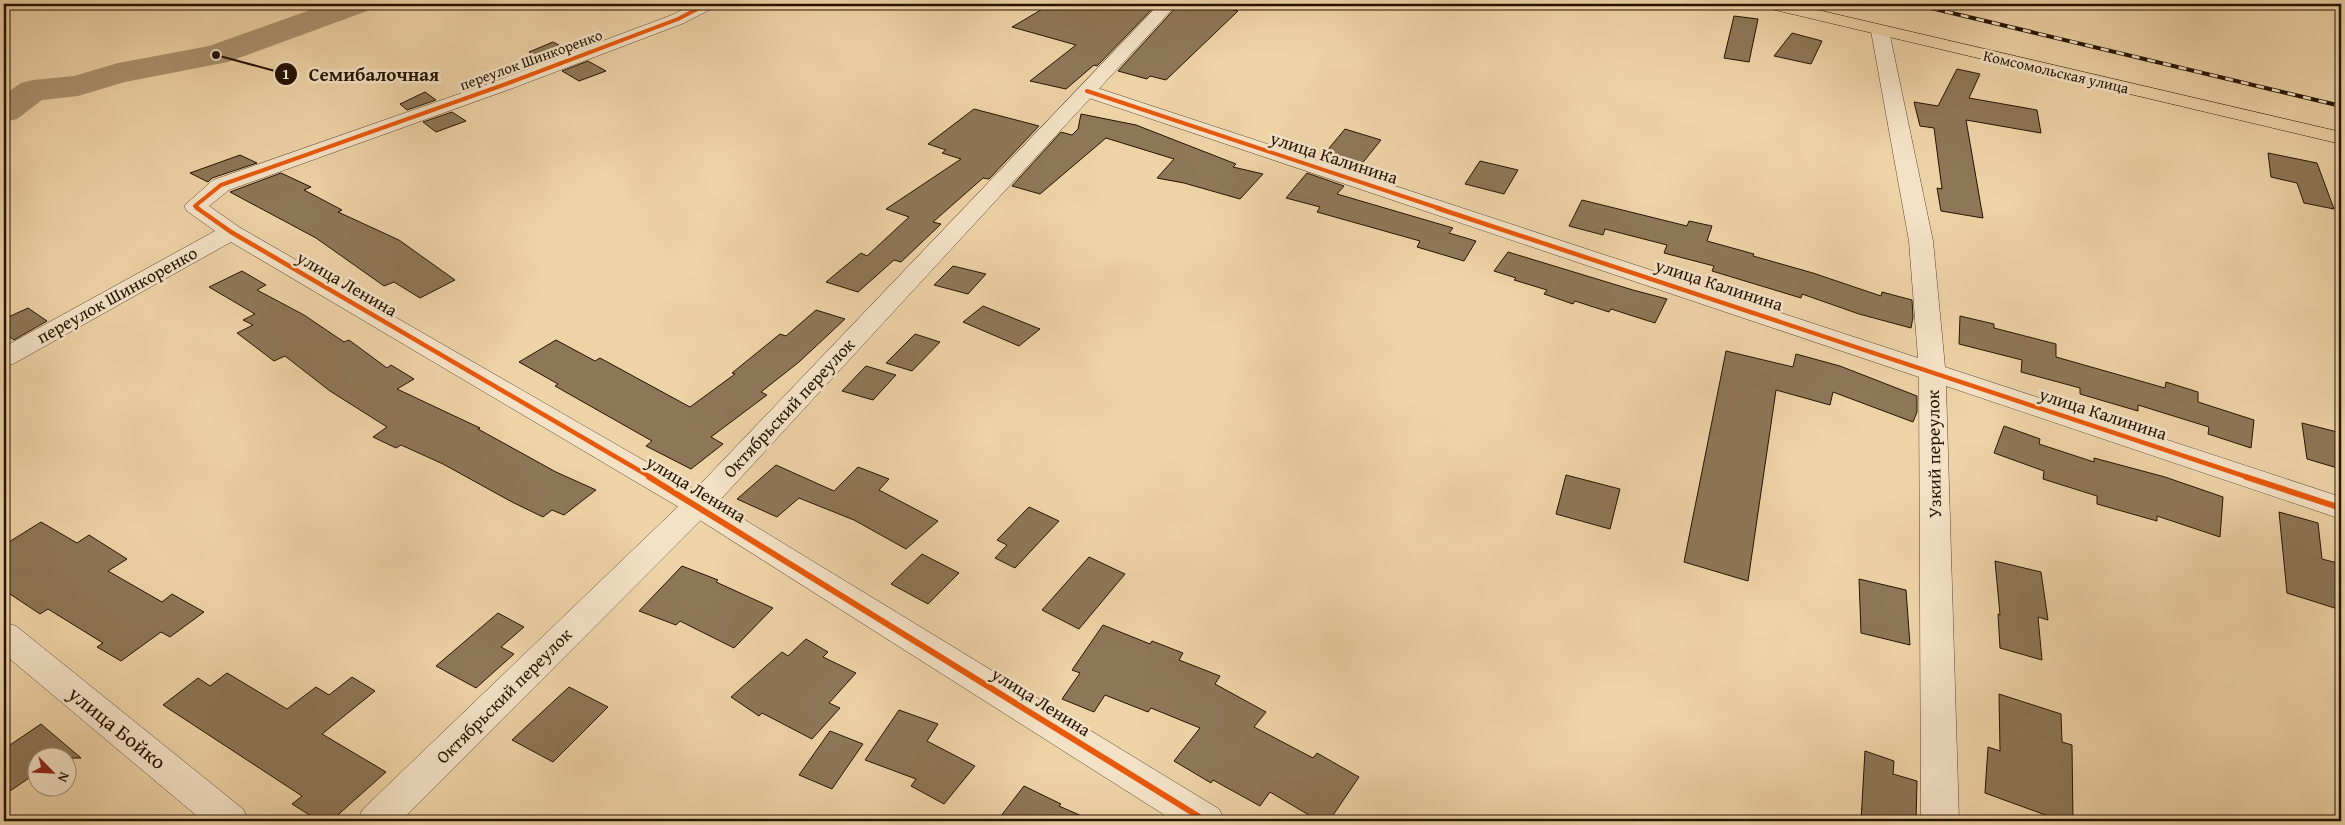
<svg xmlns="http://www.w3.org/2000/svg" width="2345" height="825" viewBox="0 0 2345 825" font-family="'Gentium Book Plus',serif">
<rect width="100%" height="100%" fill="#eed3a7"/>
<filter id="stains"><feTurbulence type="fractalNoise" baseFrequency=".004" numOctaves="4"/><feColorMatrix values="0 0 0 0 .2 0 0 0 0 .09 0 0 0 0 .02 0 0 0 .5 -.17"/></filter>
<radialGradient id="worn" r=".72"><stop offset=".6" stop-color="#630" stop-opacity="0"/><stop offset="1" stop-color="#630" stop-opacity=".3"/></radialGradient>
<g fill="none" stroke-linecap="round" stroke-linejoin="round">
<path fill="#aa926e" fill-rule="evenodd" d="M327,4H372L367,11L228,62L125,82L78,96L42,100L17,119L4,122V95L21,83L33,80L74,76L118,63L209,46Z"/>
</g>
<path fill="#8e7757" stroke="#261300" d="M1051,4H1157L1097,66L1094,65L1066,89L1030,81L1076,45L1012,27Z
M1179,4H1201L1238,11L1166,80L1150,76L1147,79L1118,71Z
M1734,16L1758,19L1749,62L1724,58Z
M1792,33L1822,41L1811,64L1774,56Z
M553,42L570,51L544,61L529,52Z
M588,61L606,71L579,81L562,71Z
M1957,69L1980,74L1969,98L2037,110L2041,133L1966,120L1983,218L1941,211L1937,188L1942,189L1934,128L1920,126L1914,102L1938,106Z
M425,92L436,100L407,110L400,104Z
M974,109L1039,126L989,179L983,178L933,222L941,224L901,262L894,260L858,292L826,282L861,253L867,256L909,217L886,209L961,159L942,153L946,150L928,144Z
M452,112L466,121L436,132L423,122Z
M1081,114L1136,125L1236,164L1233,167L1263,174L1240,199L1184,183L1157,178L1174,159L1106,138L1040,194L1012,186L1061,132L1072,135L1078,129Z
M1345,129L1381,140L1356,171L1320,159Z
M2268,153L2317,163L2334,209L2304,203L2297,183L2271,177Z
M240,155L257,163L212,178L208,182L190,173Z
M1480,161L1518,170L1504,194L1465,184Z
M281,173L311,187L304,190L342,210L338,212L399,240L455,280L420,298L394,282L384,286L316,238L230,192Z
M1307,173L1344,186L1337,194L1453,228L1449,233L1476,241L1464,261L1417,247L1420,241L1317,212L1320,207L1286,198Z
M1582,200L1687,226L1689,221L1712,226L1707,241L1754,254L1753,256L1813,273L1881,296L1882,292L1912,300L1913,317L1911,328L1859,314L1802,294L1801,298L1712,271L1714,266L1664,253L1667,245L1605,229L1603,235L1569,226Z
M1508,252L1633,290L1667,299L1655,323L1611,309L1609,312L1575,301L1573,304L1544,294L1547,290L1514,280L1516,278L1494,271Z
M953,266L986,274L968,294L934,285Z
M242,271L266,285L257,290L304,315L344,342L349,340L387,368L391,365L414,379L397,389L480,428L478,429L556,472L596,490L564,515L552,510L543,517L512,502L443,464L401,445L396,448L373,437L387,427L330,391L285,356L274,361L237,333L253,325L243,320L255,314L209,287Z
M983,306L1040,329L1019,346L963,322Z
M28,308L47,321L14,340L4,333V319Z
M816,310L845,319L799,362L761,392L767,395L711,437L723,444L691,469L646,446L652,441L555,386L558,384L519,362L556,340L595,361L600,358L690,407L735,374L732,373L780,334L786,336Z
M1960,316L1994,324V328L2056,344V357L2165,388L2166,382L2198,392V402L2254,420L2251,448L2208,434L2209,427L2138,405V411L2080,394V388L2021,372L2022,360L1959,344Z
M915,334L940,342L912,371L886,363Z
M1726,351L1793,367L1796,354L1840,366L1917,396V412L1913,422L1833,392L1830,405L1776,390L1748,581L1684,562Z
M866,366L896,375L873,400L842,391Z
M2302,423L2341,433V469L2307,459Z
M2004,426L2040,439L2039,444L2094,462V458L2165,477L2223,497L2220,537L2157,516V521L2097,504V496L2043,479L2044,471L1994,453Z
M776,465L834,491L858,467L889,479L879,490L938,521L906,549L854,520L799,498L777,517L737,499Z
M1566,475L1620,489L1610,529L1556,514Z
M1029,507L1059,521L1015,568L995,558L1007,545L997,540Z
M2279,512L2318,523L2322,559L2341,564V610L2287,593Z
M41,522L77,543L89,535L127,559L108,571L162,602L172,594L204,612L170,637L161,632L121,661L97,647L103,643L48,609L40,614L4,590V545Z
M922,554L959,573L928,604L891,584Z
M1089,557L1125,574L1079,629L1042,610Z
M1995,561L2041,572L2048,620L2038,617L2042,660L2000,648L1998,614L2000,615Z
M682,566L718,580L716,582L773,608L734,648L680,621L676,625L639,611Z
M1859,579L1906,590L1910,645L1861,633Z
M498,613L524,627L501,647L514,654L476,688L436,666Z
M1103,625L1150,644L1152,641L1183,653L1179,660L1220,676L1215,684L1266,712L1254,727L1313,758L1317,753L1359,777L1329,821H1319L1270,792L1260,806L1213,780L1211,783L1174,761L1200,728L1151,708L1148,712L1105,695L1094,712L1062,699L1080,673L1072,670Z
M806,639L828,652L823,657L856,673L829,703L840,708L812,739L762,713L759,716L731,697L782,652L788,656Z
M227,673L287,709L316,687L329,695L352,677L375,691L322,734L386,772L331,821H319L292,804L302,796L163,705L198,678L210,686Z
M569,687L608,707L553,762L512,740Z
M1999,694L2061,714L2062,742L2072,745L2073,821H2062L1985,793L1988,747L2000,751Z
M899,710L938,724L927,741L975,766L944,804L911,786L916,779L865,760Z
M41,724L81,758H38V772L4,795V749Z
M830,731L863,744L832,789L799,775Z
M1865,751L1894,761L1893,774L1917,781L1916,821H1861Z
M1024,786L1061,804L1059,806L1093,821H997Z"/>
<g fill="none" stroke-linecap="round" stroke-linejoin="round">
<defs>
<path id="minor" d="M694,4H716L713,8L684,23L513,88L229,190L209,206L239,227L709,498L1219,809L1225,821H1174L687,512L231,242L13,364L4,366V347L215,231L187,211L184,206L213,180L499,80L672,15Z
M1880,26L1886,27L1889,31L1933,241L1945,367L2341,497V519L1946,386L1959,821H1921L1919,377L1080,95L1077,91L1080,87L1087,85L1094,87L1918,358L1909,241L1871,31L1874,27Z
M4,622L16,626L243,809L249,821H203L4,654Z"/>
<path id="tertiary" d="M1159,4H1177L709,512L401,821H357L363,809L687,498Z"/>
<path id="primary" d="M1762,4H1792L2341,132V144L1771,9L1765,8Z"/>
</defs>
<use href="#minor" stroke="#58432a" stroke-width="1"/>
<use href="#tertiary" stroke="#58432a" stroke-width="1"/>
<use href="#primary" stroke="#261300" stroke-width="1"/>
<use href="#minor" fill="#f4e2c6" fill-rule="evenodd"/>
<use href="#tertiary" fill="#f4e2c6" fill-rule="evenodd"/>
<use href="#primary" fill="#eed3a7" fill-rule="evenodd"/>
<defs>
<path id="rail" d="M1914,4L2341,106
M2326,4L2341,6"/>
</defs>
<use href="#rail" stroke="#261300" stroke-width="4"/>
<use href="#rail" stroke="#f4e2c6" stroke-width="2.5" stroke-dasharray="8" stroke-linecap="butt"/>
<defs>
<path id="cycleway-far2" d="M1087,91L1441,209
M199,209L195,206L221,185L506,84L678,19L707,4"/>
<path id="cycleway-far1" d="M197,208L231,232L652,478
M1437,208L2250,478"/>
<path id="cycleway" d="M649,477L1206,821
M2246,477L2341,508"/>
</defs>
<use href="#cycleway-far2" stroke="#f4e2c6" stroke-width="6"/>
<use href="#cycleway-far1" stroke="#f4e2c6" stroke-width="8"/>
<use href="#cycleway" stroke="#f4e2c6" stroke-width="9"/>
<use href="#cycleway-far2" stroke="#e8590c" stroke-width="4"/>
<use href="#cycleway-far1" stroke="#e8590c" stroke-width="4.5"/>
<use href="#cycleway" stroke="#e8590c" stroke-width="6"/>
</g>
<g text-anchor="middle" stroke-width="5" stroke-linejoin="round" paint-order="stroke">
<g font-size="15" fill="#261300" stroke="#f4e2c6">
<text transform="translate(531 60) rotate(-20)" y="5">переулок Шинкоренко</text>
<text transform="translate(2056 72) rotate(13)" y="5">Комсомольская улица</text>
</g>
<g font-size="18" fill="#261300" stroke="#f4e2c6">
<text transform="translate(1334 158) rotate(18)" y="6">улица Калинина</text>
<text transform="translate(347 284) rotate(30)" y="6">улица Ленина</text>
<text transform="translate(1719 285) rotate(18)" y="6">улица Калинина</text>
<text transform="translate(117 295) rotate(-29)" y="6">переулок Шинкоренко</text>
<text transform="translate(789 408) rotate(-47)" y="6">Октябрьский переулок</text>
<text transform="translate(2103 414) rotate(18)" y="6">улица Калинина</text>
<text transform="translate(1934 454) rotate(-91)" y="6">Узкий переулок</text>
<text transform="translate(696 489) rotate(31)" y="6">улица Ленина</text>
<text transform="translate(504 696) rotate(-45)" y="6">Октябрьский переулок</text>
<text transform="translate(1041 702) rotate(32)" y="6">улица Ленина</text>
</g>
<g font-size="21" fill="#261300" stroke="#f4e2c6">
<text transform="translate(117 728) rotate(39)" y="7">улица Бойко</text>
</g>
</g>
<path fill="none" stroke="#261300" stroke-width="2" d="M216 55L286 74"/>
<g fill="#261300" stroke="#f4e2c6" stroke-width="2">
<circle cx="216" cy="55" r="5"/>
<circle cx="286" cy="74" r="12"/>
</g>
<g font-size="15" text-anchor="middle" font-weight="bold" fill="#fff">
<text x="286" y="79">1</text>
</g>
<g font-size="19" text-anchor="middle" font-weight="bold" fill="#261300" stroke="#f4e2c6" stroke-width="5" stroke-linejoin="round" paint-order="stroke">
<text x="374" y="81">Семибалочная</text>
</g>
<rect width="2345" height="825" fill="none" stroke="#eed3a7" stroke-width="20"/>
<rect x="5" y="5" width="2335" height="815" fill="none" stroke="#261300" stroke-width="2.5"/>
<rect x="10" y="10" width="2325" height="805" fill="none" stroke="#261300"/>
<g transform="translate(52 772) rotate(114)"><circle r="24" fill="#f4e2c6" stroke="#a28f77"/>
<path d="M0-4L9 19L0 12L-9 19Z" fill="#8f2418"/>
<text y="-8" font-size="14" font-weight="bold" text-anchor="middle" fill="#261300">N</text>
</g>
<rect width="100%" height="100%" filter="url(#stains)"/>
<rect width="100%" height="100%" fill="url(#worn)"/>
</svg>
